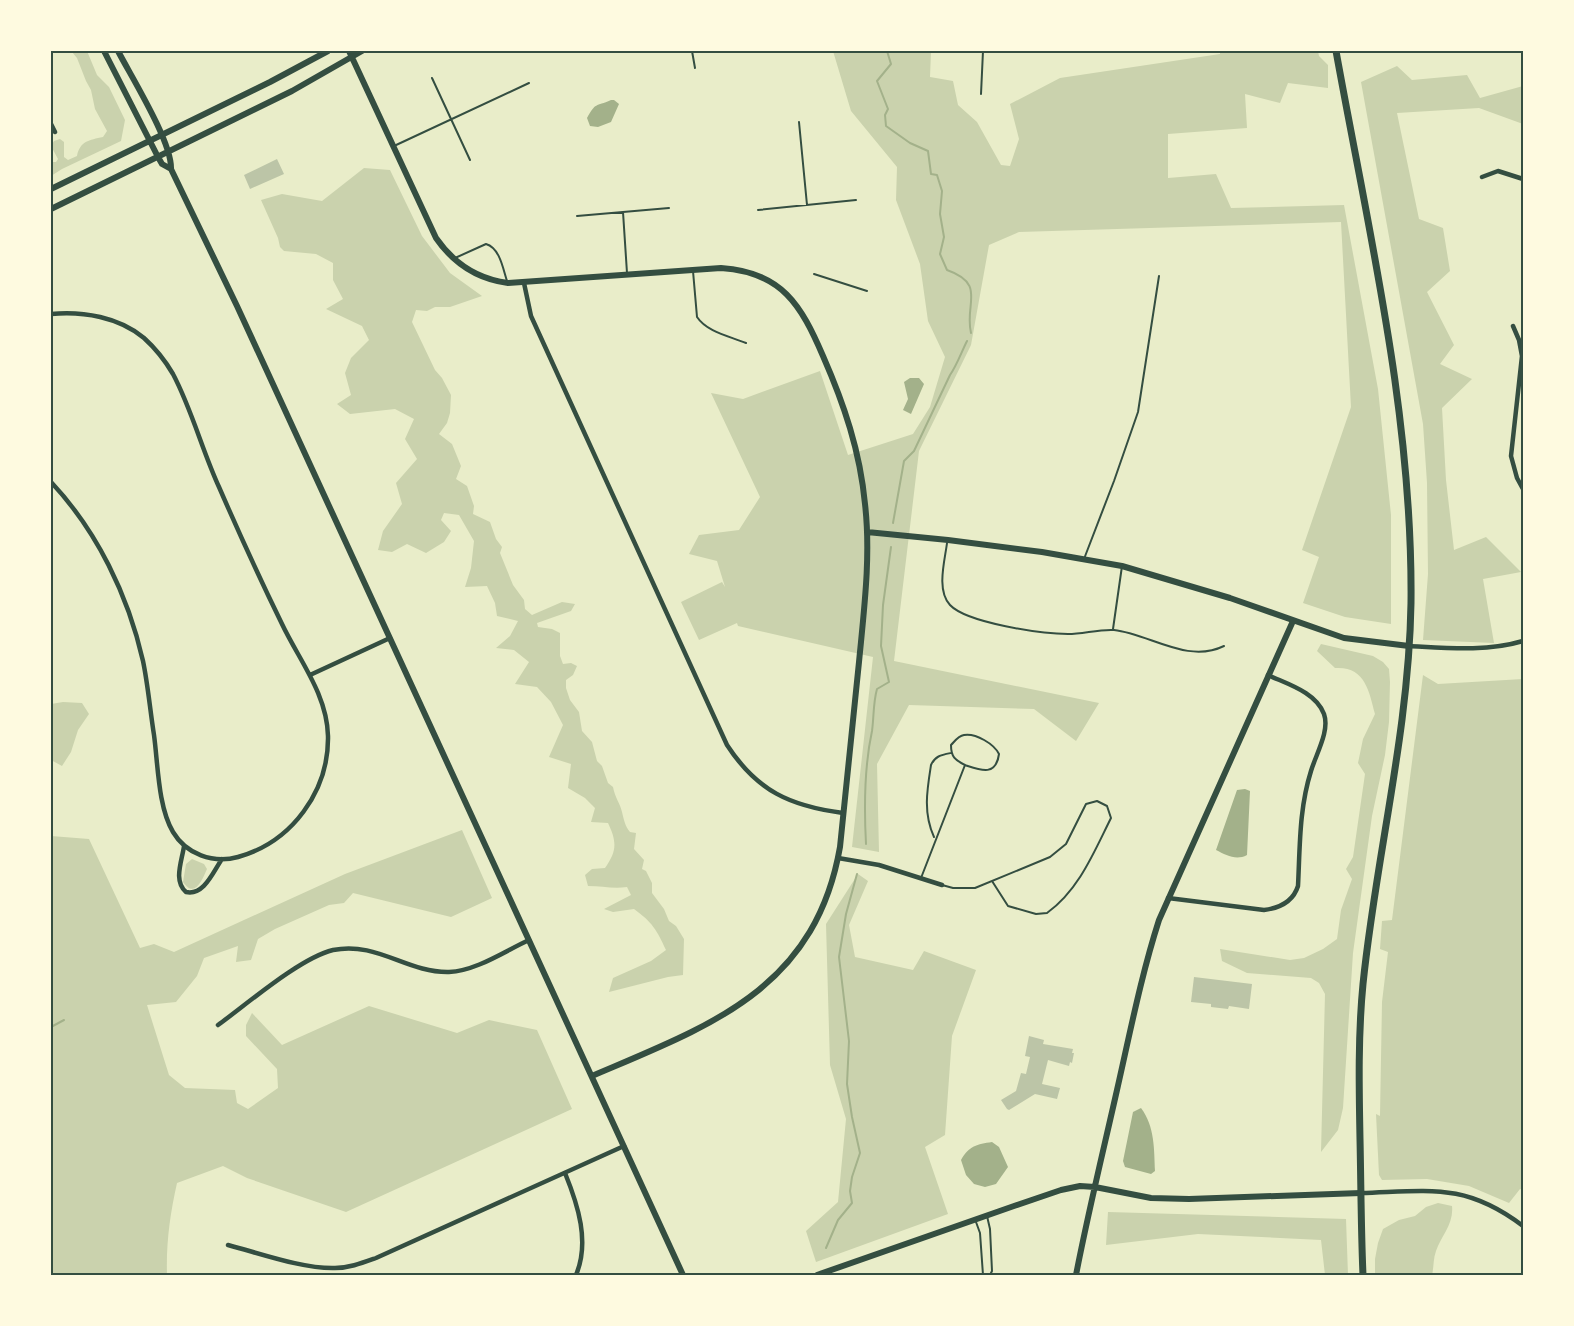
<svg xmlns="http://www.w3.org/2000/svg" width="1574" height="1326" viewBox="0 0 1574 1326" font-family="Raleway,sans-serif">
<rect width="100%" height="100%" fill="#e9edc9"/>
<path fill="#cad2ad" d="M64,51H87L97,75L109,87L125,120L121,141L62,169L51,176V162H56L58,159L51,146L54,141L60,139L64,142V157L68,160L77,156C80,141 89,140 103,137L107,131L95,109L91,90L86,81L77,58L72,52Z
M833,51H931L930,77L953,81L958,105L977,122L1001,165L1010,166L1019,139L1010,104L1060,78L1220,54V51H1318L1319,56L1328,65V88L1288,83L1280,103L1245,94L1247,128L1168,134V178L1216,174L1231,208L1344,205L1378,389L1391,515V624L1345,617L1303,603L1319,557L1302,550L1351,407L1341,222L1019,232L989,245L971,345L919,451L894,661L1099,703L1076,741L1034,709L909,705L877,764L879,852L852,847L873,657L738,626L737,623L699,640L681,602L722,582L725,587L717,561L689,554L699,535L739,530L760,497L711,393L743,399L820,371L848,455L913,434L930,407L945,357L928,321L920,264L896,200L897,167L851,111Z
M1397,66L1412,80L1467,75L1480,98L1523,86V124L1479,108L1397,113L1419,219L1443,228L1450,271L1427,292L1454,345L1440,364L1472,379L1442,408L1446,480L1454,550L1486,537L1521,572L1483,579L1494,643L1423,640L1428,574L1427,483L1423,424L1361,82Z
M364,168L390,170L422,236L450,273L482,296L450,307H435L427,311L416,310L412,322L435,370L442,378L451,395L450,413L447,423L439,434L452,444L461,466L456,479L467,486L474,506L473,514L490,522L496,539L502,547L500,553L513,585L524,600L525,609L532,615L562,602L575,604L571,611L537,623L538,627L552,629L560,633V656L563,664L571,663L577,666L573,675L566,680V688L570,700L579,712L582,731L592,742L597,761L602,766L608,783L613,787C615,798 620,803 622,812C624,820 625,826 630,832L636,833L634,849L644,860L642,869L646,871L652,883V893L664,909L669,921L676,926L684,939L683,975L668,977L609,992L613,978L651,961L666,950C657,930 652,922 634,909L613,912L604,909L631,895L627,887C613,889 602,886 588,886L585,875L592,869L605,868C617,851 617,842 608,823L591,822L595,808L585,798L568,788L571,764L549,757L563,725L551,702L537,687L515,684L529,662L514,650L496,648L510,636L518,621L497,616L495,603L487,586L465,587L471,568L474,541L459,515L444,513L441,520L451,531L444,542L426,553L407,544L392,552L378,550L383,531L402,504L396,483L417,459L405,439L414,419L395,409L350,414L337,404L351,395L345,373L351,358L369,340L362,326L326,309L343,299L333,280V263L316,254L284,251L280,247L278,238L261,200L282,194L322,201Z
M1321,644L1373,656L1383,662L1389,669L1390,682L1389,722L1385,755L1372,816L1353,953L1343,1108L1338,1130L1321,1152L1325,994L1319,983L1311,978L1247,973L1222,961L1220,949L1290,960L1304,958L1323,949L1337,939L1341,910L1352,879L1346,869L1353,857L1365,774L1358,763L1363,739L1375,714C1369,691 1365,666 1335,668L1317,651Z
M1423,675L1438,684L1523,679V1190L1520,1189L1509,1203L1469,1186L1427,1179L1382,1180L1379,1175L1376,1114L1380,1116L1382,1002L1388,952L1380,949L1382,921L1392,920Z
M63,702L82,703L89,714L78,730L71,752L62,766L51,760V704Z
M462,830L492,898L451,917L353,893L344,903L329,905L275,929L258,939L251,960L236,962L238,946L204,958L197,976L176,1002L147,1005L169,1075L185,1088L235,1090L237,1103L248,1109L278,1088L277,1069L246,1036V1025L252,1013L282,1045L369,1006L457,1033L489,1020L537,1030L572,1109L346,1212L247,1178L223,1166L177,1183C170,1214 166,1244 167,1275H51V836L89,839L140,948L154,944L174,952L345,874Z
M192,859L204,864L207,869C202,880 195,899 183,882L186,864Z
M858,874L868,881L849,925L855,957L913,970L924,951L976,970L952,1036L945,1135L925,1147L948,1214L816,1262L806,1231L838,1202L846,1119L830,1065L826,924Z
M1438,1203L1452,1206C1454,1224 1441,1236 1436,1251C1433,1259 1434,1267 1432,1275H1375V1259L1378,1243L1383,1229L1399,1220L1415,1216L1426,1207Z
M1108,1212L1346,1219L1348,1275H1325L1321,1240L1198,1234L1106,1245Z"/>
<path fill="#a3b18a" d="M611,100H614L619,104L611,122L598,127L590,126L587,118C596,102 595,107 611,100Z
M910,378H919L924,384L911,414L903,410L908,399L904,382Z
M1245,789L1250,791L1247,855C1236,861 1226,855 1216,850L1237,790Z
M1141,1108C1155,1127 1154,1149 1155,1171L1151,1174L1125,1167L1123,1161L1133,1112Z
M992,1142L999,1147L1008,1167L996,1184L985,1187L974,1184L966,1175L961,1160C969,1146 977,1144 992,1142Z"/>
<g fill="none" stroke-linecap="round" stroke-linejoin="round">
<path stroke="#a3b18a" stroke-width="2" d="M887,51L891,64L877,81L888,109L885,115L886,126L910,143L928,151L931,174L937,175L942,191L940,214L944,237L940,254L947,270C987,284 964,304 971,333
M893,523L904,461L914,451L950,375C957,365 961,353 967,341
M866,844C864,807 864,768 872,731C874,717 873,703 877,689L889,682L881,646L883,605L891,547
M51,1027L64,1020
M826,1248L838,1220L852,1203L850,1191L852,1177L860,1153L852,1117L847,1084L849,1041L839,957L846,914L857,874"/>
</g>
<path fill="#bcc5a7" d="M277,159L284,174L250,189L244,175Z
M1194,977L1252,984L1249,1009L1229,1006L1228,1009L1211,1007V1004L1191,1002Z
M1029,1036L1044,1040L1043,1044L1073,1049L1072,1053H1074L1072,1063L1070,1062L1069,1066L1048,1060L1042,1084L1060,1088L1057,1099L1035,1094L1009,1110L1007,1109L1001,1100L1016,1091L1021,1073L1026,1074L1030,1057L1025,1056Z"/>
<g fill="none" stroke-linecap="round" stroke-linejoin="round">
<path stroke="#344e41" stroke-width="2" d="M692,51L695,68
M432,78L470,160
M981,94L983,51
M799,122L807,205
M394,146L529,83
M758,210L856,200
M623,212L627,273
M577,216L669,208
M455,258L486,244C500,248 503,269 507,281
M693,271L697,317C707,332 729,336 746,343
M814,274L867,291
M947,543C945,560 936,590 950,605C967,623 1042,634 1068,634C1083,634 1099,629 1114,630C1150,634 1187,664 1224,646
M1084,559L1114,481L1138,412L1159,276
M1113,629L1122,566
M934,837C923,813 927,790 931,765C935,756 941,755 951,753
M921,878L965,765C980,770 996,777 999,754C994,744 976,733 964,735C958,736 955,741 951,745C951,757 955,760 965,765
M942,885L953,888H975L1050,857L1066,844L1086,804L1097,801L1107,806L1111,818C1094,852 1079,890 1047,913L1036,914L1008,906L992,881
M987,1216L990,1229L992,1271L990,1275
M976,1222L980,1233L983,1275"/>
<path stroke="#344e41" stroke-width="4.5" d="M51,124L55,132
M1482,177L1498,171L1523,179
M524,283L531,316L727,745C757,791 790,806 843,813
M51,314C83,311 119,317 144,338C155,348 166,362 173,374C192,410 202,450 219,487C239,533 260,579 282,624C299,660 327,694 328,736C329,791 292,842 238,857C213,864 186,854 173,832C158,807 158,764 154,735C150,710 148,685 143,661C128,595 97,531 51,482
M1513,326L1519,340L1522,356L1511,456L1517,478L1523,489
M1409,646C1447,648 1486,652 1523,641
M310,675L390,638
M184,846C182,861 173,881 186,892C204,896 213,872 222,859
M838,858L879,865L942,885
M1168,898L1264,910C1280,908 1293,902 1298,886C1300,847 1299,809 1311,771C1316,754 1330,731 1324,714C1316,692 1287,684 1268,675
M218,1025C247,1004 300,958 333,950C377,941 407,973 449,972C476,971 505,951 529,940
M565,1173C578,1205 590,1242 576,1275
M1361,1193C1429,1191 1465,1182 1523,1226
M228,1245C259,1253 303,1269 335,1268C349,1268 362,1263 376,1258L624,1146"/>
<path stroke="#344e41" stroke-width="6" d="M104,51L158,157L162,164L171,169
M118,51C132,78 172,142 171,169L237,306L683,1275
M349,51L436,238C454,264 477,279 508,283L721,268C782,272 801,305 823,356C844,404 860,451 865,504C871,556 864,610 859,662C853,724 846,785 840,847C815,990 709,1026 592,1076
M51,189L270,82L328,51
M51,209L292,91L362,51
M867,532L948,540L1042,552L1122,566L1230,598L1344,638L1409,646
M817,1275L1014,1206L1061,1190L1080,1186L1095,1187L1151,1198L1189,1199L1361,1193
M1076,1275C1088,1213 1103,1152 1117,1090C1130,1033 1141,976 1159,920L1293,621"/>
<path stroke="#344e41" stroke-width="7" d="M1336,51C1369,234 1413,416 1411,603C1409,732 1376,856 1363,984C1358,1035 1359,1087 1360,1139C1361,1184 1361,1230 1363,1275"/>
</g>
<rect width="1574" height="1326" fill="none" stroke="#fefae0" stroke-width="105"/>
<rect x="52" y="52" width="1470" height="1222" fill="none" stroke="#344e41" stroke-width="2"/>
</svg>
